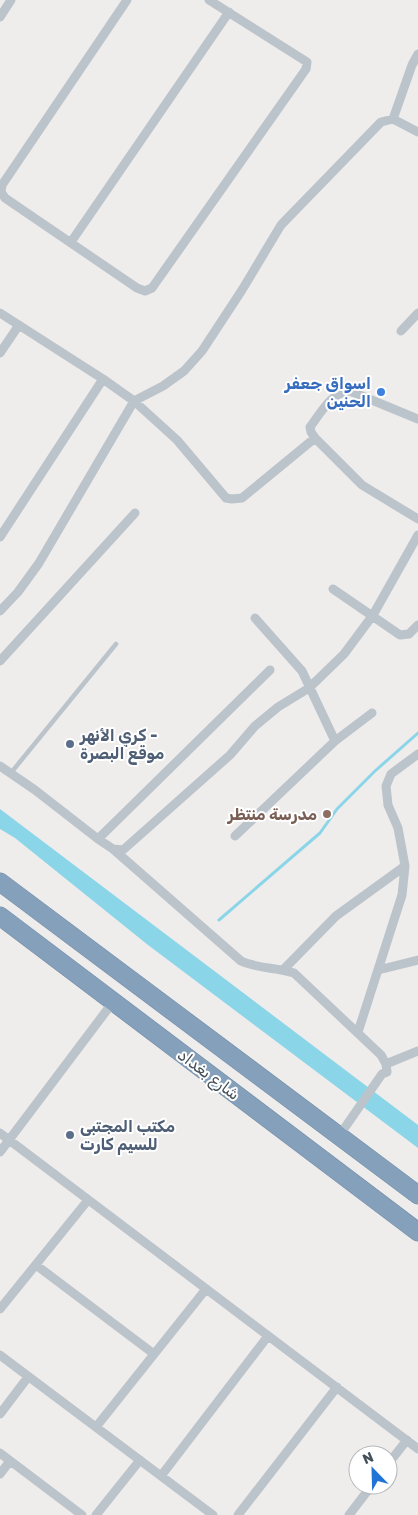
<svg xmlns="http://www.w3.org/2000/svg" width="418" height="1515" viewBox="0 0 418 1515" font-family="Rubik,'Noto Sans Arabic',sans-serif">
<rect width="100%" height="100%" fill="#efecec"/>
<path fill="#8ad6e8" d="M0,809L418,1125V1148L148,945L15,838L0,829Z"/>
<g fill="none" stroke-linecap="round" stroke-linejoin="round">
<path stroke="#8ad6e8" stroke-width="3" d="M219,920L320,833L337,809L375,771L418,733"/>
<defs>
<path id="highway" d="M0,882L418,1195
M0,916L418,1232"/>
</defs>
<use href="#highway" stroke="#718ba6" stroke-width="19"/>
<path stroke="#bbc4cb" stroke-width="4.5" d="M10,774L116,644"/>
<path stroke="#bbc4cb" stroke-width="9" d="M127,0L2,185L1,192L5,198L137,288L145,291L152,288L306,69L307,62L209,0
M0,17L11,0
M393,119L412,65L418,54
M71,242L229,12
M0,313L103,379L134,401L177,440L226,498L232,499L242,498L315,438
M401,331L418,313
M0,353L19,325
M418,419L350,391C331,392 321,413 310,427L311,432L315,438L362,485L418,519
M0,537L103,379
M333,589L400,635L409,634L418,625
M0,611L18,592L39,563L134,401L163,386L184,371L202,351L242,290L281,225L381,122L393,119L418,132
M0,661L135,513
M335,741L372,713
M0,766L35,790L98,839L113,849L123,850L230,755L255,726L278,707L309,688L344,654L373,615L418,535
M235,836L335,741L302,671L255,618
M98,839L270,670
M113,849L241,961C258,969 276,967 294,973L381,1055L386,1064L387,1072L382,1074L339,1136
M284,969L336,916L405,866
M378,970L418,960
M358,1032L402,895L405,866L398,828L388,805L386,786L391,774L418,754
M386,1064L418,1051
M0,1133L418,1449
M0,1152L113,1002
M36,1265L154,1354
M0,1309L88,1200
M0,1355L213,1515
M0,1414L28,1377
M96,1427L206,1289
M0,1453L82,1515
M388,1464L407,1440
M0,1474L10,1461
M161,1476L268,1336
M96,1515L140,1460
M238,1515L337,1387
M349,1515L372,1485"/>
<use href="#highway" stroke="#85a0ba" stroke-width="18"/>
</g>
<circle fill="#3f7fe0" stroke="#fff" stroke-width="2" cx="381" cy="392" r="5"/>
<g fill="#5c6f8a" stroke="#fff" stroke-width="2">
<circle cx="70" cy="744" r="5"/>
<circle cx="70" cy="1135" r="5"/>
</g>
<circle fill="#8d6e63" stroke="#fff" stroke-width="2" cx="327" cy="814" r="5"/>
<g text-anchor="middle" stroke-width="4" stroke-linejoin="round" paint-order="stroke">
<g font-size="16" font-weight="bold" fill="#366cbe" stroke="#fff" text-anchor="end">
<text x="371" y="389">اسواق جعفر<tspan x="371" dy="18">الحنين</tspan></text>
</g>
<g font-size="16" font-weight="bold" fill="#4e5e75" stroke="#fff" text-anchor="start">
<text x="80" y="741">كري الأنهر -<tspan x="80" dy="18">موقع البصرة</tspan></text>
<text x="80" y="1132">مكتب المجتبى<tspan x="80" dy="18">للسيم كارت</tspan></text>
</g>
<g font-size="16" font-weight="bold" fill="#785e54" stroke="#fff" text-anchor="end">
<text x="317" y="820">مدرسة منتظر</text>
</g>
<g font-size="16" fill="#455059" stroke="#fff">
<text transform="translate(209 1074) rotate(37)" y="6">شارع بغداد</text>
</g>
</g>
<g transform="translate(373 1470) rotate(337)"><circle r="24" fill="#ffffff" stroke="#b5b9bd"/>
<path d="M0-4L9 19L0 12L-9 19Z" fill="#2074d6"/>
<text y="-8" font-size="14" font-weight="bold" text-anchor="middle" fill="#455059">N</text>
</g>
</svg>
